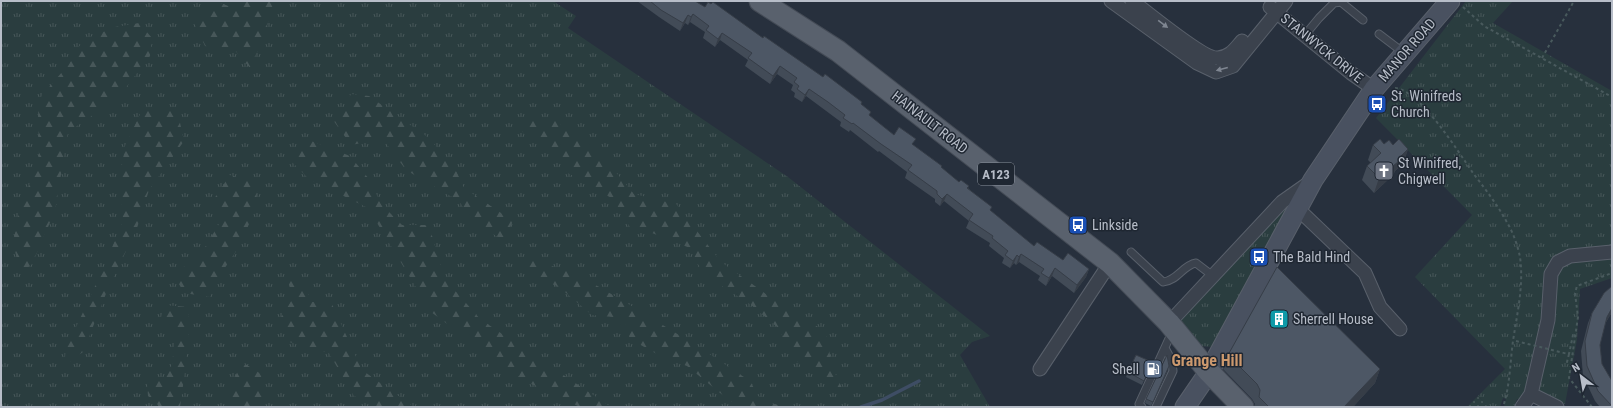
<svg xmlns="http://www.w3.org/2000/svg" width="1613" height="408" viewBox="0 0 1613 408" font-family="'Roboto Condensed',sans-serif">
<defs>
<pattern id="grass-tufts" width="24" height="20" patternUnits="userSpaceOnUse"><rect width="24" height="20" fill="#2a3d3f"/><path d="M3 7l-1-3M5 7V3M7 7l1-3M15 17l-1-3M17 17v-4M19 17l1-3" fill="none" stroke="#475759"/></pattern>
<pattern id="forest-firs" width="22" height="20" patternUnits="userSpaceOnUse"><rect width="22" height="20" fill="#2a3d3f"/><path d="M5 1l3.5 6h-7zM16 11l3.5 6h-7z" fill="#475759"/></pattern>
<pattern id="garden-dots" width="8" height="8" patternUnits="userSpaceOnUse"><rect width="8" height="8" fill="#2a3d3f"/><path d="M2 2h.1M6 6h.1" fill="none" stroke="#475759" stroke-width="1.8" stroke-linecap="round"/></pattern>
</defs>
<rect width="100%" height="100%" fill="#27303d"/>
<path fill="url(#grass-tufts)" d="M1,1H553L576,16L568,28L788,177L990,336L972,342L960,355L990,407H1Z
M1466,1H1513L1493,23L1612,91V278L1580,289L1577,340L1565,404L1517,399L1514,407H1504L1506,399L1503,398L1500,407H1488L1478,396L1505,369L1415,277L1472,215L1376,118Z
M1299,194L1214,347L1200,346L1175,322Z"/>
<path fill="url(#forest-firs)" d="M233,1H274L264,37L250,68L233,48L217,49L205,46L194,23L218,2L231,7Z
M139,23L152,38L150,56L118,98L68,132L55,211L32,264L21,273L13,244L18,217L39,157L38,100L69,64L83,40L115,27Z
M351,94L369,96L426,136L453,164L464,188L513,221L504,240L476,225L459,201L406,170L383,139L351,145L333,120L343,110Z
M177,109L184,141L149,190L137,228L107,291L83,352L64,366L66,349L103,269L123,221L119,184L125,146L142,110Z
M553,119L598,151L634,194L676,204L721,262L773,299L826,332L832,367L843,390L799,364L777,327L750,304L703,274L690,248L652,233L630,227L613,199L568,173L547,141L524,134L516,121Z
M304,138L350,156L369,179L381,204L402,225H429L444,278L480,319L611,407H580L525,381L431,312L368,208L309,179L292,162Z
M230,175L258,184L255,210L239,247L220,275L210,297L184,293L174,275L186,265L198,259L222,219L210,205Z
M521,257L575,273L625,302L697,346L750,381L760,399L783,407H739L725,397L687,366L664,358L630,339L623,318L592,315L559,287L529,274Z
M286,275L305,285L311,302H331L362,370L414,407H379L354,396L329,353L289,342L278,322L293,298Z
M164,305L188,307C191,335 184,379 180,407H158V405L148,396L147,383L163,379L172,365L175,336L161,318Z
M242,362L261,374L264,390L259,407H229L228,392Z"/>
<path fill="url(#garden-dots)" d="M1478,396L1488,407H1467Z"/>
<g fill="none" stroke-linecap="round" stroke-linejoin="round">
<path stroke="#3e4d64" stroke-width="3.5" d="M861,407L882,400L919,381"/>
<defs>
<path id="lane" d="M1379,34L1404,53
M1305,35L1319,18L1334,3L1341,2L1363,20
M1131,252L1163,282C1177,281 1183,265 1196,263L1213,276
M1142,407L1139,404L1172,332
M1156,407L1173,371L1172,361L1165,348"/>
<path id="street" d="M1111,1L1197,63L1216,72L1233,66L1286,1
M1132,1C1147,12 1204,60 1218,58C1230,57 1235,49 1242,41
M1270,7L1351,73L1374,89
M1298,209L1365,273L1380,307L1400,329
M1169,323L1282,202L1309,183
M1040,369L1110,263
M1531,394L1557,407
M1522,407L1531,394L1548,320L1551,274L1558,262L1570,256L1612,252"/>
<path id="secondary" d="M1185,407L1209,372L1313,180L1374,89L1450,1"/>
<path id="primary" d="M760,1L838,51L1110,263L1169,323L1209,372L1243,407"/>
</defs>
<use href="#lane" stroke="#59606b" stroke-width="9"/>
<use href="#street" stroke="#59606b" stroke-width="15"/>
<use href="#secondary" stroke="#59606b" stroke-width="21"/>
<use href="#primary" stroke="#444b56" stroke-width="23"/>
<path stroke="#495a5d" stroke-width="2" stroke-dasharray="3 3" stroke-linecap="butt" d="M1463,7L1484,26L1612,97
M1542,58L1574,1
M1395,88C1420,90 1459,153 1473,173C1486,190 1499,207 1509,226C1514,235 1518,247 1520,257C1524,285 1517,314 1513,341C1510,363 1510,386 1503,407
M1568,354H1569L1573,335L1576,334
M1569,354L1567,362H1570
M1592,407L1569,378L1578,317L1575,293L1577,286L1612,273"/>
<use href="#lane" stroke="#3b424d" stroke-width="7"/>
<use href="#street" stroke="#3b424d" stroke-width="13"/>
<use href="#secondary" stroke="#495160" stroke-width="19"/>
<use href="#primary" stroke="#59616d" stroke-width="21"/>
<path stroke="#495a5d" stroke-width="2" stroke-dasharray="3 3" stroke-linecap="butt" d="M1516,341L1568,354"/>
</g>
<path fill="#424b57" d="M637,1H695L705,7L763,38L861,105L870,116L894,135L913,145L959,182L969,186L968,188L991,211L1034,246L1063,260L1089,269L1086,277L1074,293L1052,276L1046,286L1038,280L1040,276L1019,262L1016,265L1014,263L1010,268L1002,263L1004,258L989,246L990,243L966,228L969,221L944,201L940,206L935,202V199L905,178L907,172L879,151L878,152L850,130L849,132L840,126L841,122L806,96L802,102L794,97L795,93L791,90L793,85L777,74L770,84L745,66L748,60L720,40L715,47L703,38L705,32L690,22L688,25L685,23L680,31L659,17Z
M1384,144L1393,145L1408,149L1403,164L1395,171L1393,175L1374,193L1362,180L1367,166L1371,163L1368,160L1373,145Z
M1612,286V312L1605,324L1600,345L1602,364L1612,381V407H1600L1595,401L1583,376L1581,351L1588,323L1592,313Z
M1228,355L1380,369L1375,383L1353,407H1254L1255,404L1252,399L1223,369Z
M1152,362L1142,385L1126,377L1128,372Z
M1168,370L1151,406L1145,403L1146,399Z"/>
<path fill="#363d47" d="M693,14L690,22L688,25L691,17Z
M688,15L685,23L680,31L683,23Z
M722,33L720,40L715,47L718,39Z
M780,66L777,74L770,84L773,76Z
M809,89L806,96L802,102L805,95Z
M1408,149L1403,164L1395,171L1393,175L1374,193L1379,178Z
M947,194L944,201L940,206L942,199Z
M1021,254L1019,262L1016,265L1019,257Z
M1017,255L1014,263L1010,268L1013,261Z
M1055,268L1052,276L1046,286L1049,278Z
M1089,269L1086,277L1074,293L1077,285Z
M1612,308V312L1603,327L1607,317Z
M1380,369L1375,383L1353,407H1344Z"/>
<path fill="#4d5765" stroke="#363d47" d="M650,1H695L705,7L708,2L711,4L713,2L763,38L764,36L823,77L825,74L862,102L861,104L871,112L869,115L894,135L899,127L916,139L912,144L942,166L941,167L959,182L961,180L969,186L967,188L992,207L990,210L1034,246L1037,242L1063,260L1068,253L1089,269L1077,285L1055,268L1049,278L1041,273L1044,269L1021,254L1019,257L1017,255L1013,261L1005,255L1008,251L992,238L993,236L969,220L973,214L947,194L942,199L937,194V191L908,170L912,165L881,144L853,123L852,124L843,118L845,115L828,102L809,89L805,95L797,89L799,86L794,82L797,78L780,66L773,76L748,58L752,53L722,33L718,39L706,30L709,26L693,14L691,17L688,15L683,23L661,10Z
M1380,139L1384,144L1389,140L1393,145L1399,139L1408,149L1398,159L1399,161L1379,178L1367,166L1381,153L1373,145Z
M1277,267L1380,369L1344,407H1269L1259,397L1260,390L1257,384L1228,355Z
M1612,286V308L1607,317L1600,345L1602,364L1612,381V406L1598,391L1587,366L1585,341L1592,313L1604,293Z
M1136,355L1152,362L1144,381L1128,372Z
M1167,355L1169,366L1153,402L1146,399Z"/>
<defs><path id="oneway-solid" d="M-6-.8H1V-3.2L6.5 0L1 3.2V.8H-6Z"/></defs>
<g fill="#7f8691">
<use href="#oneway-solid" transform="translate(1163 24) rotate(37)"/>
<use href="#oneway-solid" transform="translate(1222 69) rotate(165)"/>
</g>
<defs>
<symbol id="bus-square" viewBox="-11 -11 22 22"><rect x="-9" y="-9" width="18" height="18" rx="4" fill="#1a4fb4" stroke="#1f2732"/><path d="M-5-6H5V4H4V6H2V4H-2V6H-4V4H-5ZM-3.5-4V0h7V-4ZM-3.5 1.2v1.5H-2V1.2ZM2 1.2v1.5H3.5V1.2Z" fill="#fff"/></symbol>
<symbol id="church-square" viewBox="-11 -11 22 22"><rect x="-9" y="-9" width="18" height="18" rx="4" fill="#6b7280" stroke="#1f2732"/><path d="M-1.2-6h2.4v3.5h3.3v2.4h-3.3V6h-2.4V-.1h-3.3v-2.4h3.3Z" fill="#fff"/></symbol>
<symbol id="building-square" viewBox="-11 -11 22 22"><rect x="-9" y="-9" width="18" height="18" rx="4" fill="#0f9aa8" stroke="#1f2732"/><path d="M-4-6H4V6H1V3H-1V6H-4ZM-2.5-4.3h1.7v1.8h-1.7ZM.8-4.3h1.7v1.8H.8ZM-2.5-1h1.7V.8h-1.7ZM.8-1h1.7V.8H.8Z" fill="#fff"/></symbol>
<symbol id="fuel-square" viewBox="-11 -11 22 22"><rect x="-9" y="-9" width="18" height="18" rx="4" fill="#5c6f8a" stroke="#1f2732"/><path d="M-5.5-6h7V0h2V4h1.3V-2.5L3-4.5l.8-.8L6-3V5H2.5V1h-1V6h-7ZM-4.2-4.7v3.2H.2V-4.7Z" fill="#fff"/></symbol>
</defs>
<g fill-rule="evenodd">
<use href="#bus-square" x="1366" y="93" width="22" height="22"/>
<use href="#church-square" x="1373" y="160" width="22" height="22"/>
<use href="#bus-square" x="1067" y="214" width="22" height="22"/>
<use href="#bus-square" x="1248" y="246" width="22" height="22"/>
<use href="#building-square" x="1268" y="308" width="22" height="22"/>
<use href="#fuel-square" x="1142" y="358" width="22" height="22"/>
</g>
<g text-anchor="middle" stroke-width="3" stroke-linejoin="round" paint-order="stroke">
<rect fill="#1f2732" stroke="#89909b" stroke-width="1" x="978" y="163" width="36" height="22" rx="3"/>
<g font-size="13" font-weight="bold" fill="#b7bdc8">
<text x="996" y="179">A123</text>
</g>
<g font-size="14" fill="#b7bdc8" stroke="#1f2732">
<text transform="translate(1322 48) rotate(39)" y="5">STANWYCK DRIVE</text>
<text transform="translate(1407 50) rotate(-49)" y="5">MANOR ROAD</text>
<text transform="translate(930 122) rotate(38)" y="5">HAINAULT ROAD</text>
</g>
<g font-size="14" fill="#b7bdc8" stroke="#1f2732" text-anchor="start">
<text x="1391" y="101">St. Winifreds<tspan x="1391" dy="16">Church</tspan></text>
<text x="1398" y="168">St Winifred,<tspan x="1398" dy="16">Chigwell</tspan></text>
<text x="1092" y="230">Linkside</text>
<text x="1273" y="262">The Bald Hind</text>
<text x="1293" y="324">Sherrell House</text>
<text x="1139" y="374" text-anchor="end">Shell</text>
</g>
<g font-size="16" font-weight="bold" fill="#cc996e" stroke="#1f2732">
<text x="1207" y="366">Grange Hill</text>
</g>
</g>
<rect width="1613" height="408" fill="none" stroke="#b7bdc8" stroke-width="4"/>
<g transform="translate(1581 376) rotate(329)" stroke="#1f2732" stroke-width="3" paint-order="stroke">
<path d="M0-3L7 15L0 10L-7 15Z" fill="#b7bdc8"/>
<text y="-6" font-size="11" font-weight="bold" text-anchor="middle" fill="#b7bdc8">N</text>
</g>
</svg>
